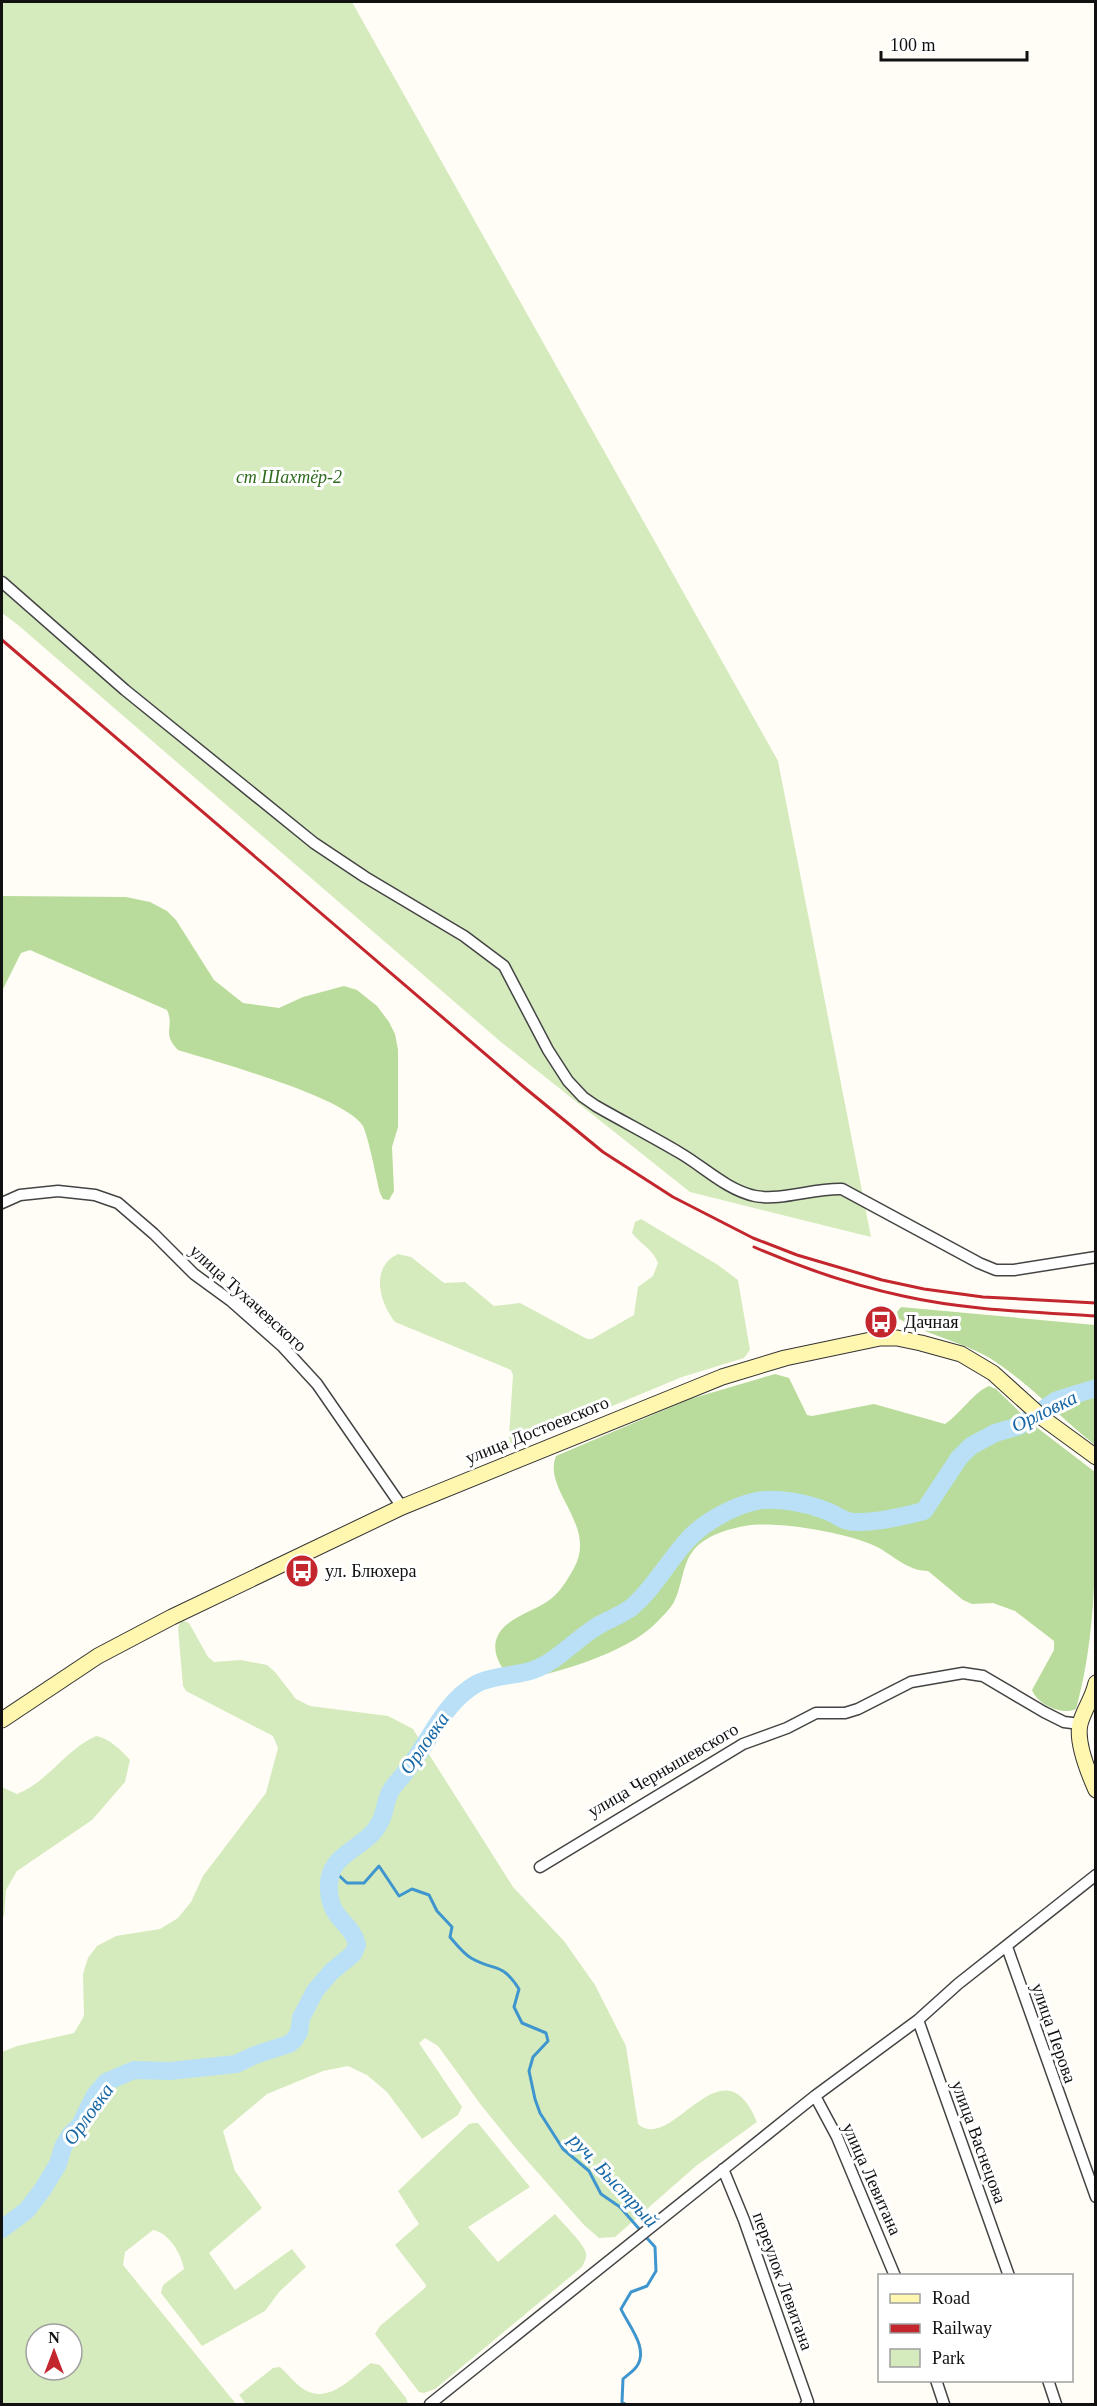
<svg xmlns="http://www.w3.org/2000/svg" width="1097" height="2406" viewBox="0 0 1097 2406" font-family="'Times New Roman',serif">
<rect width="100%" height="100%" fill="#fffdf5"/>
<path fill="#d5ebbd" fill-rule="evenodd" d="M2,2H352L778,761L871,1237L690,1192L501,1042L18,625L2,613Z
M641,1219L718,1265L738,1280L750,1350L744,1358L682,1377L521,1444L511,1445L509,1436L513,1375L511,1370L395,1322C379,1302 370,1267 398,1254L411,1257L444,1283L465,1282L494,1306L520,1303L587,1339H592L634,1315L638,1287L653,1276L658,1263C653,1249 640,1244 632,1233L635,1222Z
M184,1621L189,1623L208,1657L214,1662L241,1660L267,1665L275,1672L296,1699L310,1706L388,1716L413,1729L513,1887L564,1941L595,1985L626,2046L638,2124C672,2155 722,2037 757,2122L696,2166L615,2237L599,2238L584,2225L516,2148L481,2105L438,2046L425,2038L419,2043L462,2107L458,2115L422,2139L387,2092L367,2075L348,2066L323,2071L267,2094L223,2131L235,2171L262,2208L209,2253L235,2290L292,2249L306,2267L279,2292L265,2311L202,2346L161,2293L163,2285L184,2269C181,2253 169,2233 153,2230L125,2252L123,2265L236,2404H2V2052L17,2046L74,2033L84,2016L83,1974L88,1958L97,1946L116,1936L160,1929L178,1918L191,1902L203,1876L266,1793L278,1748L273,1736L186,1691L183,1686L178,1628L180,1622ZM36,2334H72V2370H36Z
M96,1736C109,1738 122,1751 130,1760L125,1782L92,1820L17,1871L6,1890L4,1916L2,1918V1787L17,1794C48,1782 65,1750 96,1736Z
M474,2123H478L530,2187L468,2227L498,2262L555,2214C563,2224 583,2242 586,2253C587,2258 584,2263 582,2267L435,2389L424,2393L419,2392L375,2334L380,2326L425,2288L426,2285L395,2245L419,2224L398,2191L469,2124Z
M371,2363L380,2365L406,2398L408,2404H246L239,2395L273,2368L280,2367C288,2374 296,2385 305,2390C330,2404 352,2377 371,2363Z"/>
<path fill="#b9dc9c" d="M2,896L126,897L150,902L167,911L176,920L214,980L243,1003L279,1008L303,997L344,986L357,990L377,1006L389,1022L395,1034L398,1050V1127L392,1147L394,1191L389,1200L383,1199L380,1193C376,1177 369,1139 363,1126C346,1097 214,1061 178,1050C161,1033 175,1027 167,1010L30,950L21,953L2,991Z
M901,1307L1095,1325V1445C1059,1417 1027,1381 988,1357C960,1341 927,1335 899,1319L897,1312Z
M775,1374L789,1378L807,1415L812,1416L874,1404L945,1424C960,1414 975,1391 989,1386L996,1389L1031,1423L1095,1472C1096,1550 1097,1634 1076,1709C1062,1716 1037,1704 1032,1690L1054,1650V1641L1015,1611L993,1603L972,1604L963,1600L928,1571C907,1571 892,1554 875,1546C848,1533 775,1520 745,1526C728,1529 704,1536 693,1551C682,1565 682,1587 674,1602C670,1609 662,1617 656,1623C627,1653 555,1674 514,1681C498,1667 486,1644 505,1626C517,1615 535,1610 548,1601C559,1594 568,1579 574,1568C598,1525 542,1490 556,1456L690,1399Z"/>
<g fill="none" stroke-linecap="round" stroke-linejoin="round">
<path stroke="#3f96cf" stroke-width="3" d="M333,1870L347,1883H364L379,1866L399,1896L412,1889L429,1895L437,1911L452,1927L450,1937C456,1944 463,1953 471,1958C495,1972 501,1961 519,1989L514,2007L522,2023L546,2033L548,2041L533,2057L529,2071L535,2099L540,2113L563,2149L589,2171L601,2194L620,2207L641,2231
M625,2404L622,2402L623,2379C627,2375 634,2371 637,2366C649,2348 628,2325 621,2309L631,2292L647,2286L656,2271L655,2247L645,2236"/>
<path stroke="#b9e0f7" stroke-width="18" d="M2,2229L27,2210L43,2189L58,2164L63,2147L70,2135L80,2125L95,2095L106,2082L134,2070L170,2071L236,2064L255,2055L289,2044L295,2039L299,2032L301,2018L315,1991L331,1972L353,1954L357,1945C352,1922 331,1921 329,1891C326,1855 359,1851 375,1830C387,1813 383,1807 390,1792C394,1784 401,1779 406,1771C430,1742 442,1704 476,1684C493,1675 516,1676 533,1670C556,1662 573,1642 593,1629C605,1620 621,1616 632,1607C653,1589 666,1565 684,1544C700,1524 732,1506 757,1501C777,1497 805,1503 824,1510C832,1512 840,1519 848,1521C867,1525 905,1516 924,1511L959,1458L971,1446L995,1433L1019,1426L1057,1400L1096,1388"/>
<defs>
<path id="street" d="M2,582L125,690L314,843L365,877L464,936L504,966L548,1050L568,1081L583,1097L596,1106C624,1122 653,1137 680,1153C704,1167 727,1190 755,1196C781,1201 814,1188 842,1189L979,1263L996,1270H1014L1096,1257
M2,1203L20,1195L58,1191L95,1195L118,1203L154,1234L194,1274L231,1301L283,1347L317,1384L402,1507
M540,1867L743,1744L787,1728L816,1713H845L858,1709L911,1682L963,1673L983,1676L1044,1712L1064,1722L1080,1724
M1007,1947L1096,2197
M918,2020L1009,2276
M815,2096L837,2137L895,2276
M723,2169L744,2220L808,2402L806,2404
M936,2380L944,2404
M1048,2380L1056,2404
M430,2404L815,2096L918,2020L958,1984L1096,1875"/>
<path id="secondary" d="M1096,1683C1093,1698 1084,1709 1080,1724C1076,1742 1088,1772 1096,1790
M2,1720L98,1656L172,1617L402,1507L722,1377L785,1358L880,1338H897L921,1343L961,1354L993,1373L1044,1419L1096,1457"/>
</defs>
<use href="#street" stroke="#444" stroke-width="13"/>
<use href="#secondary" stroke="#333" stroke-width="17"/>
<use href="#street" stroke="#fff" stroke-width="10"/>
<use href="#secondary" stroke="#fff6b0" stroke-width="15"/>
<path stroke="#c4262e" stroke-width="3" d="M2,640L525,1088L603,1152L673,1197L753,1238L797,1255L882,1280L924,1289L983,1297L1096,1303
M754,1247C802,1268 852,1285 903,1296C965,1310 1032,1312 1096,1316"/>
</g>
<defs>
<symbol id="bus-disc" viewBox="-11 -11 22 22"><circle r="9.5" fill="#c4262e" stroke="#fff"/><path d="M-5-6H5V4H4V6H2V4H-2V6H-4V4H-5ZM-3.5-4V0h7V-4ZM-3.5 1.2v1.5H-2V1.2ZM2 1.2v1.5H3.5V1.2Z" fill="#fff"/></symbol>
</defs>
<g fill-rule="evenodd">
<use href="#bus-disc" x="862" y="1303" width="38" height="38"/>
<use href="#bus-disc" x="283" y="1552" width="38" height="38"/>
</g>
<g text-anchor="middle" stroke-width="6" stroke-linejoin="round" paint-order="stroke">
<g font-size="18" font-style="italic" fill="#2f6b1f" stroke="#fff">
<text x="289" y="483">ст Шахтёр-2</text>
</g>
<g font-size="18" fill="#111" stroke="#fff">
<text transform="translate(248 1298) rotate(42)" y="6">улица Тухачевского</text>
<text transform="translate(537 1430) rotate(-22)" y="6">улица Достоевского</text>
<text transform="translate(663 1770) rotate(-30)" y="6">улица Чернышевского</text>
<text transform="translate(1054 2033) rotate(71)" y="6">улица Перова</text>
<text transform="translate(979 2142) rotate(70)" y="6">улица Васнецова</text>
<text transform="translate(872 2179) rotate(66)" y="6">улица Левитана</text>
<text transform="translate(783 2281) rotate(70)" y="6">переулок Левитана</text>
</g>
<g font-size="18" fill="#111" stroke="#fff" text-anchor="start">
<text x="904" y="1328">Дачная</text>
<text x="325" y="1577">ул. Блюхера</text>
</g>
<g font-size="20" font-style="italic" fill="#1768a6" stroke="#fff">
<text transform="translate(1044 1411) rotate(-26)" y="7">Орловка</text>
<text transform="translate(424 1743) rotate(-55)" y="7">Орловка</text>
<text transform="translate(88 2114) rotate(-54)" y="7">Орловка</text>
<text transform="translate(614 2180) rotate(47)" y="7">руч. Быстрый</text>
</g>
</g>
<rect width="1097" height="2406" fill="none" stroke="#111111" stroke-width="6"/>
<rect x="878" y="2274" width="195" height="108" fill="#ffffff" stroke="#a0a0a0" stroke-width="1.5"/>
<rect x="890" y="2294" width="30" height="9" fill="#fff6b0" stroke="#a0a0a0" stroke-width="1.5"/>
<text x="932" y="2304" font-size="18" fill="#111111">Road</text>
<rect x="890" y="2324" width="30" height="9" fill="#c4262e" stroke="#a0a0a0" stroke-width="1.5"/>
<text x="932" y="2334" font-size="18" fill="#111111">Railway</text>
<rect x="890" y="2349" width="30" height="18" fill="#d5ebbd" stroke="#a0a0a0" stroke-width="1.5"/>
<text x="932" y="2364" font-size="18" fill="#111111">Park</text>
<g transform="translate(54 2352)"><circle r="28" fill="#ffffff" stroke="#a0a0a0" stroke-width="1.5"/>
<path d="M0-4.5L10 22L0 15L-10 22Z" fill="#c4262e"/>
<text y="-9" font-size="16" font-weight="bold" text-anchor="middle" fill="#111111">N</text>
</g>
<path d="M881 51v9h146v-9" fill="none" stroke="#111111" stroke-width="3"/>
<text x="890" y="51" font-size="18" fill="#111111" stroke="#ffffff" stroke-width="4.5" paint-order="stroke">100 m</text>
</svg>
